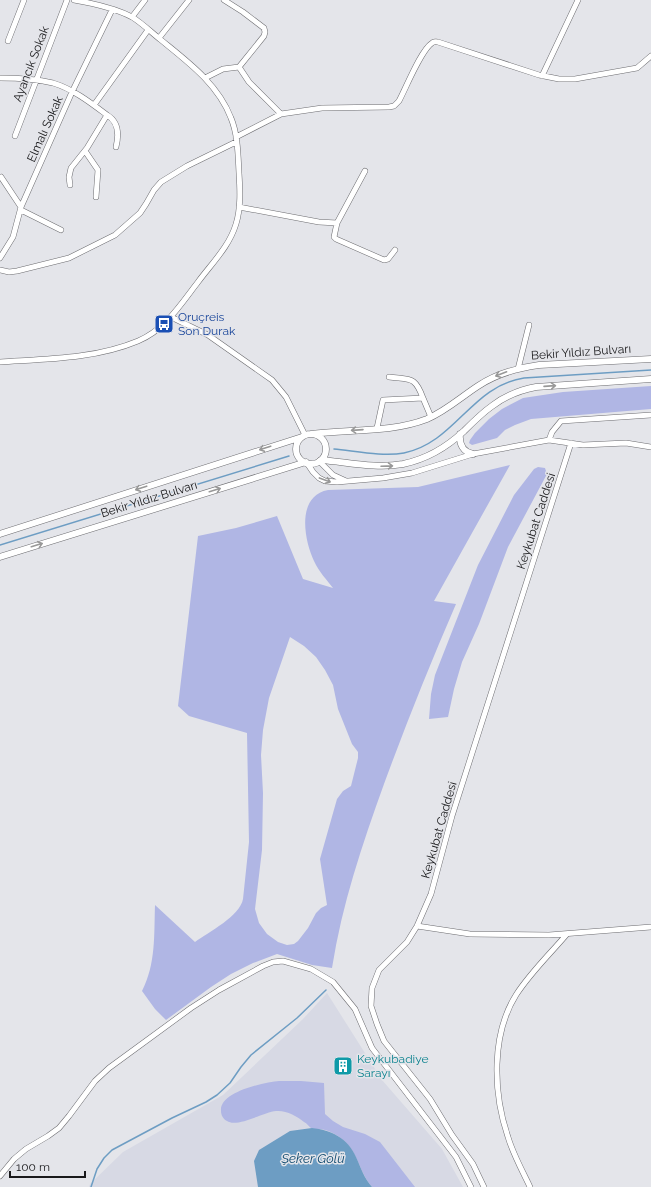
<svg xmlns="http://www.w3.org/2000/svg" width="651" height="1187" viewBox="0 0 651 1187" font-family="Raleway,sans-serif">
<rect width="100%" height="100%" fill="#e4e5ea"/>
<path fill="#d7d9e4" d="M327,993L382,1080L442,1149L463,1187H89L90,1184L123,1152L223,1095L303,1019Z"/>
<path fill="#b0b6e4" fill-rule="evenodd" d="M651,386V409L531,419L515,425L505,430L497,438L472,445L469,443L470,440L475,433L489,419L502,409L523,398L563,392Z
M510,465L434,601L456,604C430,664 406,724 384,784C362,845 342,904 332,968L312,965L277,954L253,963L231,974L211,987L166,1020L155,1009L142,991C156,964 154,935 155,905L195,942C209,932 240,916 243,899L249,842L247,733L189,716L178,706L198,536L236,528L277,516L303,579L333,588C327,580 319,572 314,561C304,540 296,496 328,490L418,487ZM290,637L304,646L316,657L325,670L333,685L338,709L352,744L358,752V758L351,786L343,791L337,799L320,859L327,905L321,908L316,913L308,928L298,941L294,944L287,945L278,942L267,934L259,923L255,909L262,850L263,793L261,755L263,730L269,698Z
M538,467L545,468L547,474L508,547L479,624L462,662L454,689L448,717L429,719L431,694L435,675L478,565L514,495L534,469Z
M279,1081H301L324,1083L325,1114L333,1121L343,1127L365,1134L380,1142L415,1187H372C359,1172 358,1151 342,1139C336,1134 328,1130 320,1129C317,1129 313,1129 311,1128C309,1127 307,1123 304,1122C297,1116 286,1110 276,1111C264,1112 237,1128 227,1121C223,1119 221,1115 221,1111C219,1092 265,1082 279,1081Z"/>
<path fill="#6d9dc3" d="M312,1128C331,1130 348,1138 356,1157C361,1168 364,1178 372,1187H258L254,1161L259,1150L290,1131Z"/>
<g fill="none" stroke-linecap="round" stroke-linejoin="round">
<path stroke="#6d9dc3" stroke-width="1.5" d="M334,449C355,451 383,457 404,453C456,442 471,386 524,378L651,370
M0,545L289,456
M91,1187L97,1169L104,1158L112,1150L172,1118L206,1102L217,1095L230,1083L241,1067L251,1055L297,1018L326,990"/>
<defs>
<path id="minor" d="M224,0L243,12L264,28L265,32L264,36L239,67L249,82L281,114
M132,17L145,0
M159,38L189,0
M8,41L24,0
M542,76L578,0
M0,78C17,78 36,79 53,83C73,89 91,103 107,115L87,148L71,168L69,177L70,185
M205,78L223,69L239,67
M94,105L148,30
M107,115C119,122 119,135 116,147
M15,136L67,0
M236,137L281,114L322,108L389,107L394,106L399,101C406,88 421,50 432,43C434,41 435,42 438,42L539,75L559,79H575L637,68L651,56
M85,151L98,170L96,197
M365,171L337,223L334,237L336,239L384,260L388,259L395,250
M1,177L21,207
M239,207L319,222L337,223
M21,210L61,230
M0,258L13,237L21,207L72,92L112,10
M0,270L9,272L17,271L69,258L115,235L140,213L146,204L154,190L161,182L187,166L236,142
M171,317L208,335L272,380L286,397L305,435
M0,362C46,359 95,359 138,341C165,330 181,304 198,282C212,263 229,247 236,224C241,208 240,189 239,173C238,155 238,135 231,118C218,84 188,62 161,40C152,33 142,23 132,17C117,9 91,3 74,0
M518,369L529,325
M389,377C411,380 415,376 423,398
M377,428L383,400L423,398L431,417
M549,440L552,432L561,421L651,415
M319,461L333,475L346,481
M307,463L313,472L319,478L325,481L337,482L383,478L412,473L473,454L549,440L583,445L626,443L651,447
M417,926L470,934L549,935L651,927
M0,1176L14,1159L26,1149L48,1136L59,1128L69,1116L95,1081L109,1068L191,1008L219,990L263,966L273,962L283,961L311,969L333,982L355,1009L372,1048L456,1157L471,1187
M484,1187L473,1164L452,1135L430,1099L384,1041L377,1024L371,1006L372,988L379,970L407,942L417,926L431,894L452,816L571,443
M530,1187C522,1170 513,1154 508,1137C493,1093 491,1035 516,995C530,973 550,954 567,934"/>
<path id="major" d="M311,434C349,429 391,433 427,419C446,411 461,397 478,386C496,374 517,368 539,365L651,359
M460,434C459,444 463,452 473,454
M296 449a15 15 0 1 1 30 0a15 15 0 1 1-30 0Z
M321,460C347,462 376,469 403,464C427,459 447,447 464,431C473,422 482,413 492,406C505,396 520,390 536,387L651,379
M0,534L302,437
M0,557L306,462"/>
</defs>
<use href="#minor" stroke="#6c6c70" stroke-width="6"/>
<use href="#major" stroke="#6c6c70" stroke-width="7"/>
<use href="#minor" stroke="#fff" stroke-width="5"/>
<use href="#major" stroke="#fff" stroke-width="6"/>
</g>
<defs><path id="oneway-shaft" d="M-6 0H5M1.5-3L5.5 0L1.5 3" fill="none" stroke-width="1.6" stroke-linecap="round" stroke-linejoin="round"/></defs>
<g stroke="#989898">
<use href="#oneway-shaft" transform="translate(501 374) rotate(159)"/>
<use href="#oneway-shaft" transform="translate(550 386) rotate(-4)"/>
<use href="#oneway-shaft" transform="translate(357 430) rotate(176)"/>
<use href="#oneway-shaft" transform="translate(265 448) rotate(162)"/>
<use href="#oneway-shaft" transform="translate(387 466) rotate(-2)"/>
<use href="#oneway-shaft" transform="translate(325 480) rotate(20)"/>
<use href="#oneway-shaft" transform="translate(141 488) rotate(162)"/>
<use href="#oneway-shaft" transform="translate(215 490) rotate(-17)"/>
<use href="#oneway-shaft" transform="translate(37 545) rotate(-17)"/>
</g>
<defs>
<symbol id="bus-square" viewBox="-11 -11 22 22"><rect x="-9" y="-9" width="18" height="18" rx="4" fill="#1a4fb4" stroke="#e4e5ea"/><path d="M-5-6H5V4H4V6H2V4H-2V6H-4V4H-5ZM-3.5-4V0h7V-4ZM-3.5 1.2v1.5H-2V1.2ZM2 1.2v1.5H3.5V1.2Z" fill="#fff"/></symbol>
<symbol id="building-square" viewBox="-11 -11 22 22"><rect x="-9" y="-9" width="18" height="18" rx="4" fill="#0f9aa8" stroke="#e4e5ea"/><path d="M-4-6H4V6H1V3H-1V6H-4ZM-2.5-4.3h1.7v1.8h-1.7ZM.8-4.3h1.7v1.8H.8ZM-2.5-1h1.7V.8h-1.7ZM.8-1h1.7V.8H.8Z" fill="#fff"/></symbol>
</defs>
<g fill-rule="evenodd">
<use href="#bus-square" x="153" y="313" width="22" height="22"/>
<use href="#building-square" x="332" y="1055" width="22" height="22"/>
</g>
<g text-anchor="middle" stroke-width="3" stroke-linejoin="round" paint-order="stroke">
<g font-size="12" fill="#19191b" stroke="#e4e5ea">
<text transform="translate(31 64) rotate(-69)" y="4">Ayancık Sokak</text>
<text transform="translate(45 129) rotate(-66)" y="4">Elmalı Sokak</text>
<text transform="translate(581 352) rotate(-4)" y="4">Bekir Yıldız Bulvarı</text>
<text transform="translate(149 499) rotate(-17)" y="4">Bekir Yıldız Bulvarı</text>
<text transform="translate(536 521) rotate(-72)" y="4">Keykubat Caddesi</text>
<text transform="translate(439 830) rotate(-74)" y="4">Keykubat Caddesi</text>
</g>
<g font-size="12" fill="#164399" stroke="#e4e5ea" text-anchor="start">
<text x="178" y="321">Oruçreis<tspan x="178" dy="14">Son Durak</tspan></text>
</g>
<g font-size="12" fill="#0d838f" stroke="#e4e5ea" text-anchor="start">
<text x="357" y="1063">Keykubadiye<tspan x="357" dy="14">Sarayı</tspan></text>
</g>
<g font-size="13" font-style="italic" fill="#0c476d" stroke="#e4e5ea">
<text x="313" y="1163">Şeker Gölü</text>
</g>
</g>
<path d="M10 1171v6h75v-6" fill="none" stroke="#19191b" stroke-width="2"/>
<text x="16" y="1171" font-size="12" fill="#19191b" stroke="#e4e5ea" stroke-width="3" paint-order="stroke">100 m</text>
</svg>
